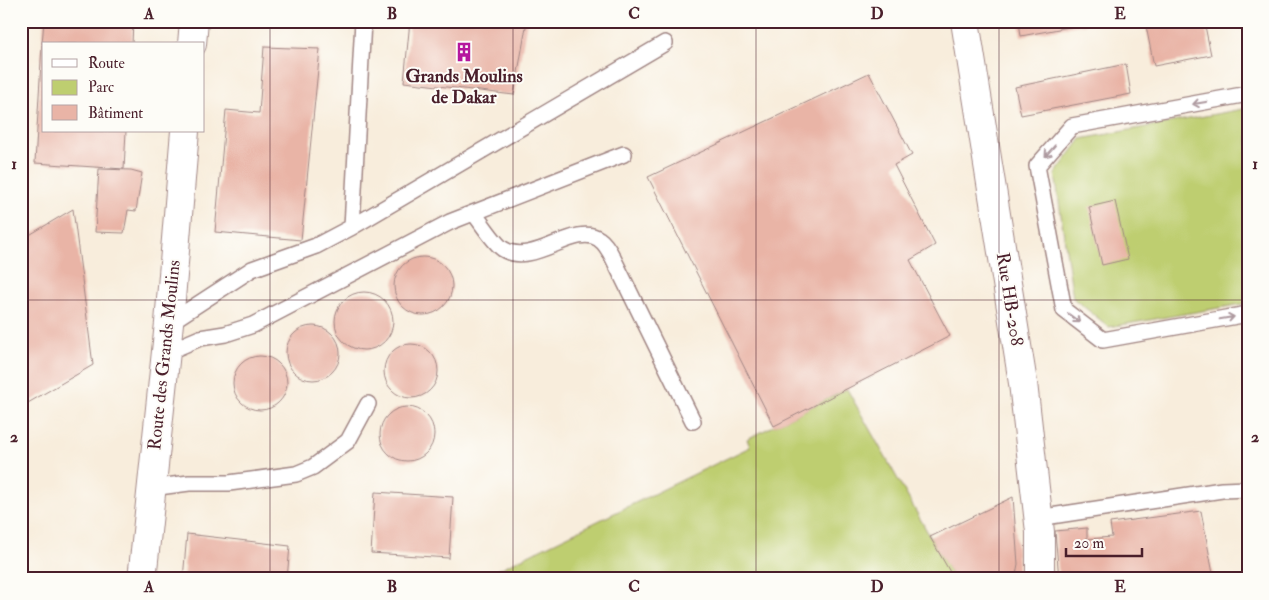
<svg xmlns="http://www.w3.org/2000/svg" width="1269" height="600" viewBox="0 0 1269 600" font-family="'IM FELL Double Pica',serif">
<rect width="100%" height="100%" fill="#fdfcf7"/>
<filter id="ink" filterUnits="userSpaceOnUse"><feTurbulence type="fractalNoise" baseFrequency=".02" numOctaves="2"/><feDisplacementMap in="SourceGraphic" scale="10" xChannelSelector="R" yChannelSelector="G"/><feConvolveMatrix kernelMatrix="1 2 1 2 8 2 1 2 1" color-interpolation-filters="sRGB"/></filter>
<filter id="wash" filterUnits="userSpaceOnUse"><feTurbulence type="fractalNoise" baseFrequency=".0096" numOctaves="4" result="noise"/><feDisplacementMap in="SourceGraphic" scale="20" xChannelSelector="R" yChannelSelector="G"/><feGaussianBlur stdDeviation="1.12" result="paint"/><feColorMatrix in="noise" values="0 0 0 0 0 0 0 0 0 0 0 0 0 0 0 0 0 1.4 0 .05"/><feComposite in="paint" operator="in"/></filter>
<g filter="url(#wash)">
<rect width="100%" height="100%" fill="#f8eddc"/>
<path fill="#bece70" stroke="#84764e" d="M1248,108V303L1109,327L1073,298L1055,174L1081,139Z
M847,389L954,579H479L750,447L747,439Z"/>
<g id="blocks">
<path fill="#e9b4a6" d="M44,21H133L132,44H42Z
M410,21H527L514,95L404,82Z
M1019,21H1096V22L1021,36Z
M1145,21H1204L1211,55L1154,66Z
M42,45H44V131H126L124,169L35,163Z
M264,47L320,49L301,240L215,232L226,110L259,113Z
M1126,64L1131,94L1021,115L1015,87Z
M869,73L912,155L894,165L935,245L910,260L950,336L774,426L648,177Z
M99,169L131,170L142,173L136,211L128,210L124,233L95,232Z
M1115,201L1128,259L1102,265L1089,207Z
M73,209L93,365L21,407V240Z
M394 286a29 29 0 1 1 58 0a29 29 0 1 1-58 0Z
M335 321a29 29 0 1 1 58 0a29 29 0 1 1-58 0Z
M286 353a27 27 0 1 1 54 0a27 27 0 1 1-54 0Z
M384 371a27 27 0 1 1 54 0a27 27 0 1 1-54 0Z
M233 383a27 27 0 1 1 54 0a27 27 0 1 1-54 0Z
M380 434a27 27 0 1 1 54 0a27 27 0 1 1-54 0Z
M375,492L453,497L449,558L371,553Z
M1013,497L1018,564L1015,579H954L930,537Z
M1201,511L1214,579H1059L1055,531L1087,528V539L1112,537L1110,523Z
M187,534L290,546L287,579H183Z"/>
</g>
</g>
<g filter="url(#ink)">
<use href="#blocks" fill-opacity="0" stroke="#a18684" stroke-width="1"/>
<g fill="none" stroke-linecap="round" stroke-linejoin="round">
<defs>
<path id="service" d="M1248,94L1072,126L1037,166L1064,310L1103,340L1248,314
M474,213C480,221 495,244 503,249C533,268 575,222 599,239C605,243 610,252 613,258L693,421
M352,227L363,21
M169,323L252,269L316,246L352,227L665,43
M165,353L200,338L225,334L253,325L450,222L624,154
M151,488L189,483H229L296,474L313,467L348,441L368,404
M1038,518L1222,490L1248,489"/>
<path id="minor" d="M965,21L1023,383L1040,532V579"/>
<path id="tertiary" d="M192,44L194,21
M142,579L169,323L185,131"/>
</defs>
<use href="#service" stroke="#a18684" stroke-width="18"/>
<use href="#minor" stroke="#a18684" stroke-width="30"/>
<use href="#tertiary" stroke="#a18684" stroke-width="30"/>
<use href="#service" stroke="#fff" stroke-width="15"/>
<use href="#minor" stroke="#fff" stroke-width="28"/>
<use href="#tertiary" stroke="#fff" stroke-width="28"/>
</g>
<defs><path id="oneway-shaft" d="M-6 0H5M1.5-3L5.5 0L1.5 3" fill="none" stroke-width="1.6" stroke-linecap="round" stroke-linejoin="round" transform="scale(1.25)"/></defs>
<g stroke="#ae9aa0">
<use href="#oneway-shaft" transform="translate(1200 103) rotate(170)"/>
<use href="#oneway-shaft" transform="translate(1050 151) rotate(131)"/>
<use href="#oneway-shaft" transform="translate(1074 318) rotate(37)"/>
<use href="#oneway-shaft" transform="translate(1227 318) rotate(-10)"/>
</g>
</g>
<path fill="none" stroke="#4a1f2b" stroke-width="1" stroke-opacity="0.55" d="M270,21V579M513,21V579M756,21V579M999,21V579M21,300H1248"/>
<defs>
<symbol id="building-bare" viewBox="-9 -9 18 18"><path d="M-4-6H4V6H1V3H-1V6H-4ZM-2.5-4.3h1.7v1.8h-1.7ZM.8-4.3h1.7v1.8H.8ZM-2.5-1h1.7V.8h-1.7ZM.8-1h1.7V.8H.8Z" fill="#b5179e" stroke="#fdfcf7" stroke-width="2.5" paint-order="stroke"/></symbol>
</defs>
<g fill-rule="evenodd">
<use href="#building-bare" x="450" y="38" width="28" height="28"/>
</g>
<g text-anchor="middle" stroke-width="4" stroke-linejoin="round" paint-order="stroke">
<g font-size="18" font-weight="bold" fill="#4a1f2b" stroke="#fdfcf7">
<text x="464" y="82">Grands Moulins<tspan x="464" dy="21">de Dakar</tspan></text>
</g>
<g font-size="18" fill="#4a1f2b" stroke="#fdfcf7">
<text transform="translate(1010 299) rotate(81)" y="6">Rue HB-208</text>
<text transform="translate(164 355) rotate(-84)" y="6">Route des Grands Moulins</text>
</g>
</g>
<rect width="1269" height="600" fill="none" stroke="#fdfcf7" stroke-width="55"/>
<rect x="42" y="42" width="162" height="90" fill="#fdfcf7" stroke="#b5a4a5"/>
<rect x="52" y="59" width="25" height="8" fill="#ffffff" stroke="#b5a4a5"/>
<text x="88" y="68" font-size="15" fill="#4a1f2b">Route</text>
<rect x="52" y="80" width="25" height="15" fill="#bece70" stroke="#b5a4a5"/>
<text x="88" y="92" font-size="15" fill="#4a1f2b">Parc</text>
<rect x="52" y="105" width="25" height="15" fill="#e9b4a6" stroke="#b5a4a5"/>
<text x="88" y="118" font-size="15" fill="#4a1f2b">Bâtiment</text>
<path d="M1066 548v8h76v-8" fill="none" stroke="#4a1f2b" stroke-width="2.5"/>
<text x="1074" y="548" font-size="15" fill="#4a1f2b" stroke="#fdfcf7" stroke-width="4" paint-order="stroke">20 m</text>
<rect x="28" y="28" width="1214" height="544" fill="none" stroke="#4a1f2b" stroke-width="2"/>
<g font-size="16" text-anchor="middle" font-weight="bold" fill="#4a1f2b">
<text x="149" y="19">A</text>
<text x="392" y="19">B</text>
<text x="634" y="19">C</text>
<text x="877" y="19">D</text>
<text x="1120" y="19">E</text>
<text x="14" y="169">1</text>
<text x="1255" y="169">1</text>
<text x="14" y="442">2</text>
<text x="1255" y="442">2</text>
<text x="149" y="592">A</text>
<text x="392" y="592">B</text>
<text x="634" y="592">C</text>
<text x="877" y="592">D</text>
<text x="1120" y="592">E</text>
</g>
</svg>
